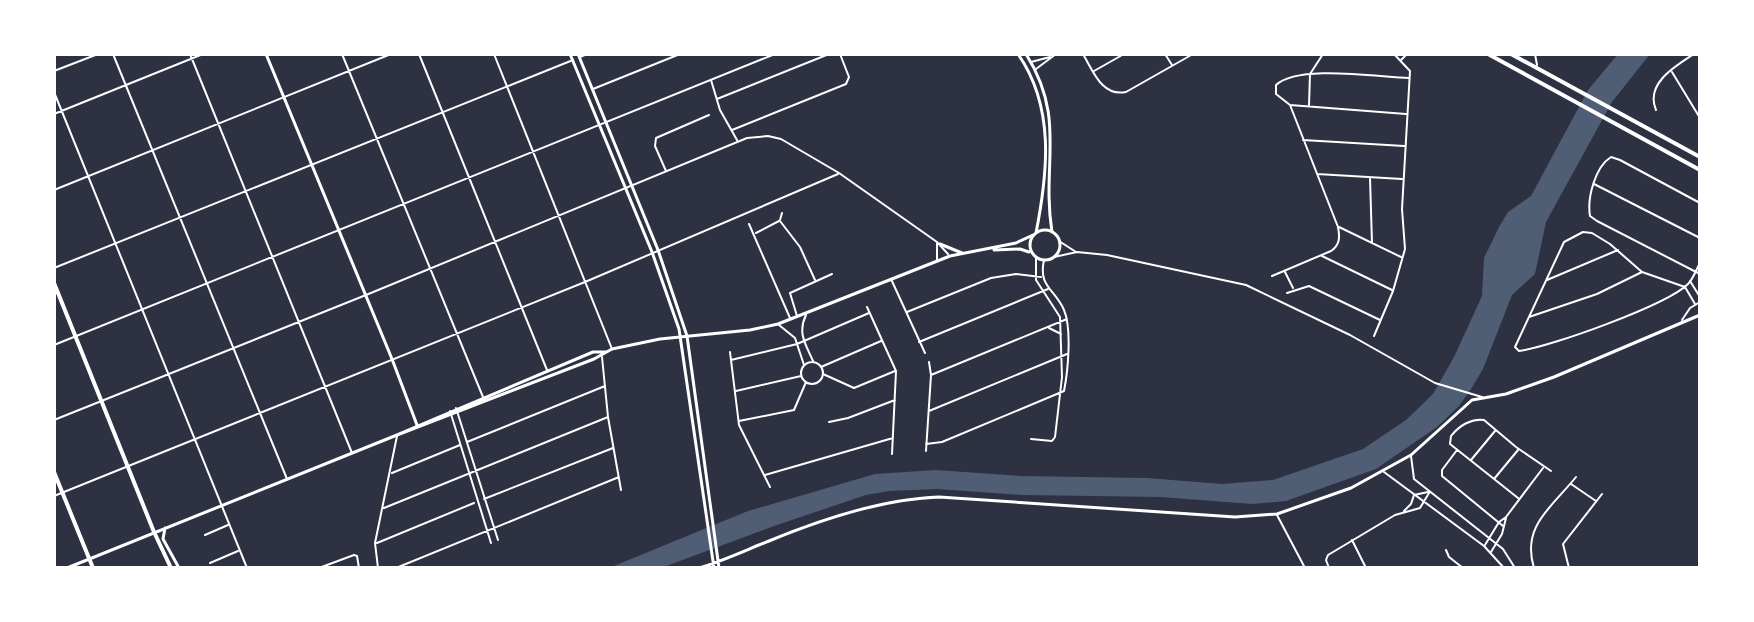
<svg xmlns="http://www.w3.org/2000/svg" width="1754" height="622" viewBox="0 0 1754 622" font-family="'Space Grotesk',sans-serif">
<rect width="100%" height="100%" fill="#2d3142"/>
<path fill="#4f5d75" d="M1618,54H1650L1612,102L1546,222L1535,274L1512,295L1483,369L1471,389L1459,406L1437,427L1376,469L1286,501L1252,504L1161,497L1023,495L937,489L889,491L866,495L777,525L661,568H609L748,511L875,474L936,470L1020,476L1147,478L1222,484L1273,480L1363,449L1406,420L1433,394L1454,357L1482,296L1484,258L1499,227L1508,212L1531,196L1588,90Z"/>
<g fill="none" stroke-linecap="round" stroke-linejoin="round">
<path stroke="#fff" stroke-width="2" d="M113,54L287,479
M190,54L352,453
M342,54L483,397
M419,54L547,370
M494,54L612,349
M1083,54C1093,71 1102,97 1126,92L1193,54
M1165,54L1172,65
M1535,54L1537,65
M580,57L587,54
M1401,60L1407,54
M1031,62L1050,57
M1036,69L1056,54
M54,71L98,54
M1094,71L1124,54
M1672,72L1700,118
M711,80L720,110L737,140
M593,89L680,54
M54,92L247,568
M717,99L829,54
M1290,105L1406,114
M1309,105L1310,74L1323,54
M1656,110C1645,84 1674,67 1694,54
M54,114L203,54
M732,130L846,84L849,77L840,54
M1303,140L1404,146
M666,171L655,146L656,138L709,115
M1317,174L1402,179
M1370,178L1372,243
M1594,184L1700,238
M54,190L391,54
M1700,203L1620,160L1611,157C1595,167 1587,198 1590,216L1597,221L1700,274
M780,220L782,213
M780,221L800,247L815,280
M749,224L790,318
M1339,227L1401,257
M756,233L779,221
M1059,241L1076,252
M1322,256L1392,290
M1054,257L1077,252L1107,255L1246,285L1350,335L1435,383L1482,397
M937,260V243
M1044,260C1038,287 1055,289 1064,310C1072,329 1068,371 1064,391
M54,268L573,60
M1285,272L1293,288
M1272,276L1331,251C1340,245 1340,237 1338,227L1290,105L1276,94V85C1298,64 1378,77 1409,78
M891,279L925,353
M1547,280L1618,250
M1690,281L1700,297
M1287,293L1309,286L1380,320
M1695,304L1685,287L1642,272L1610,244L1592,233L1583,232L1564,242L1515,347L1519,351C1550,347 1667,305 1688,284C1693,279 1696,270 1700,263
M867,307L896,371L892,454
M907,312L991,278L1016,274L1041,277
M806,315C797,333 806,345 813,361
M797,316L790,293L832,274
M1529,317L1597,294L1642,272
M1682,320L1690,308L1700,302
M779,325L795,338L804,365
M1049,328L1061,334
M1374,336L1393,291L1405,249L1402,209L1410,71L1394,54
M919,342L1048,289
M54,345L775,54
M730,352L739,425L770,487
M602,357L608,417L621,490
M731,360L797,344L869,313
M801 373a11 11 0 1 1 22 0a11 11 0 1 1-22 0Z
M821,367L881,341
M823,374L854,388L895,371
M931,375L1067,319
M736,391L801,376
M456,408L498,540
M450,411L491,543
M929,411L1067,354
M54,420L366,295L747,138L768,136L781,139L839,173L937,242L948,254
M739,421L794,410L806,382
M829,422L848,418L895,400
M1031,439L1052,441L1055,437L1062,377L1060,317L1036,280V257
M467,442L605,386
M926,444L942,442L1064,391
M1457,450L1442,470V476L1503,526
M926,451L931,375L929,362
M1411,456L1414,479L1503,549L1515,568
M1471,460L1495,431
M1384,472L1484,546L1504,568
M392,473L460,445
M765,475L893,438
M1494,479L1518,450
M1571,484L1596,501
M54,496L585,282L838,174
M1518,498L1450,444L1451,436C1459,426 1471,418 1484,420L1516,447L1551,471
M484,499L613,448
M384,508L608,417
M1404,511L1411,504L1414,495L1428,492
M1277,515L1305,568
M205,535L228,525
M1352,540L1366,568
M377,543L474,503
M1485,545L1499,522L1506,517L1543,468
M1446,550L1449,557L1463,568
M1491,552L1502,534L1506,518
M210,563L238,551
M319,568L354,555L357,556L359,568
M378,568L375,543L397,436
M396,568L619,477
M1329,568L1326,560L1328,555L1395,515L1420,508L1429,493
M1402,568H1410
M1534,568C1521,526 1552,507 1576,477
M1569,568L1563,544L1602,494"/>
<path stroke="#fff" stroke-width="3" d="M266,54L392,359L417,425
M570,54L652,252L679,329L714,568
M578,54L658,250L687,336L719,568
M1018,54C1055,107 1048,172 1036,233
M1026,54C1067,119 1041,164 1052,232
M1030 245a15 15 0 1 1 30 0a15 15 0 1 1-30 0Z
M940,244L962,253
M994,250L1020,249L1029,252
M397,435L593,352H606
M165,528L163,539L179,568
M67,568L397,435L594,359L612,349L660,339L750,330L778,324L950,256L1016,243L1033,235
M699,568C723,561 746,550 769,541C822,519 882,499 939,497L1235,517L1277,514L1351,488L1411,455L1472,400L1506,394L1554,377L1700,315"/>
<path stroke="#fff" stroke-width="4" d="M1488,54L1700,170
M1511,54L1700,157
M54,283L154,532L171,568
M54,472L93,568"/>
</g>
<rect width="1754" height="622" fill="none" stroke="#ffffff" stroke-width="112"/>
</svg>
